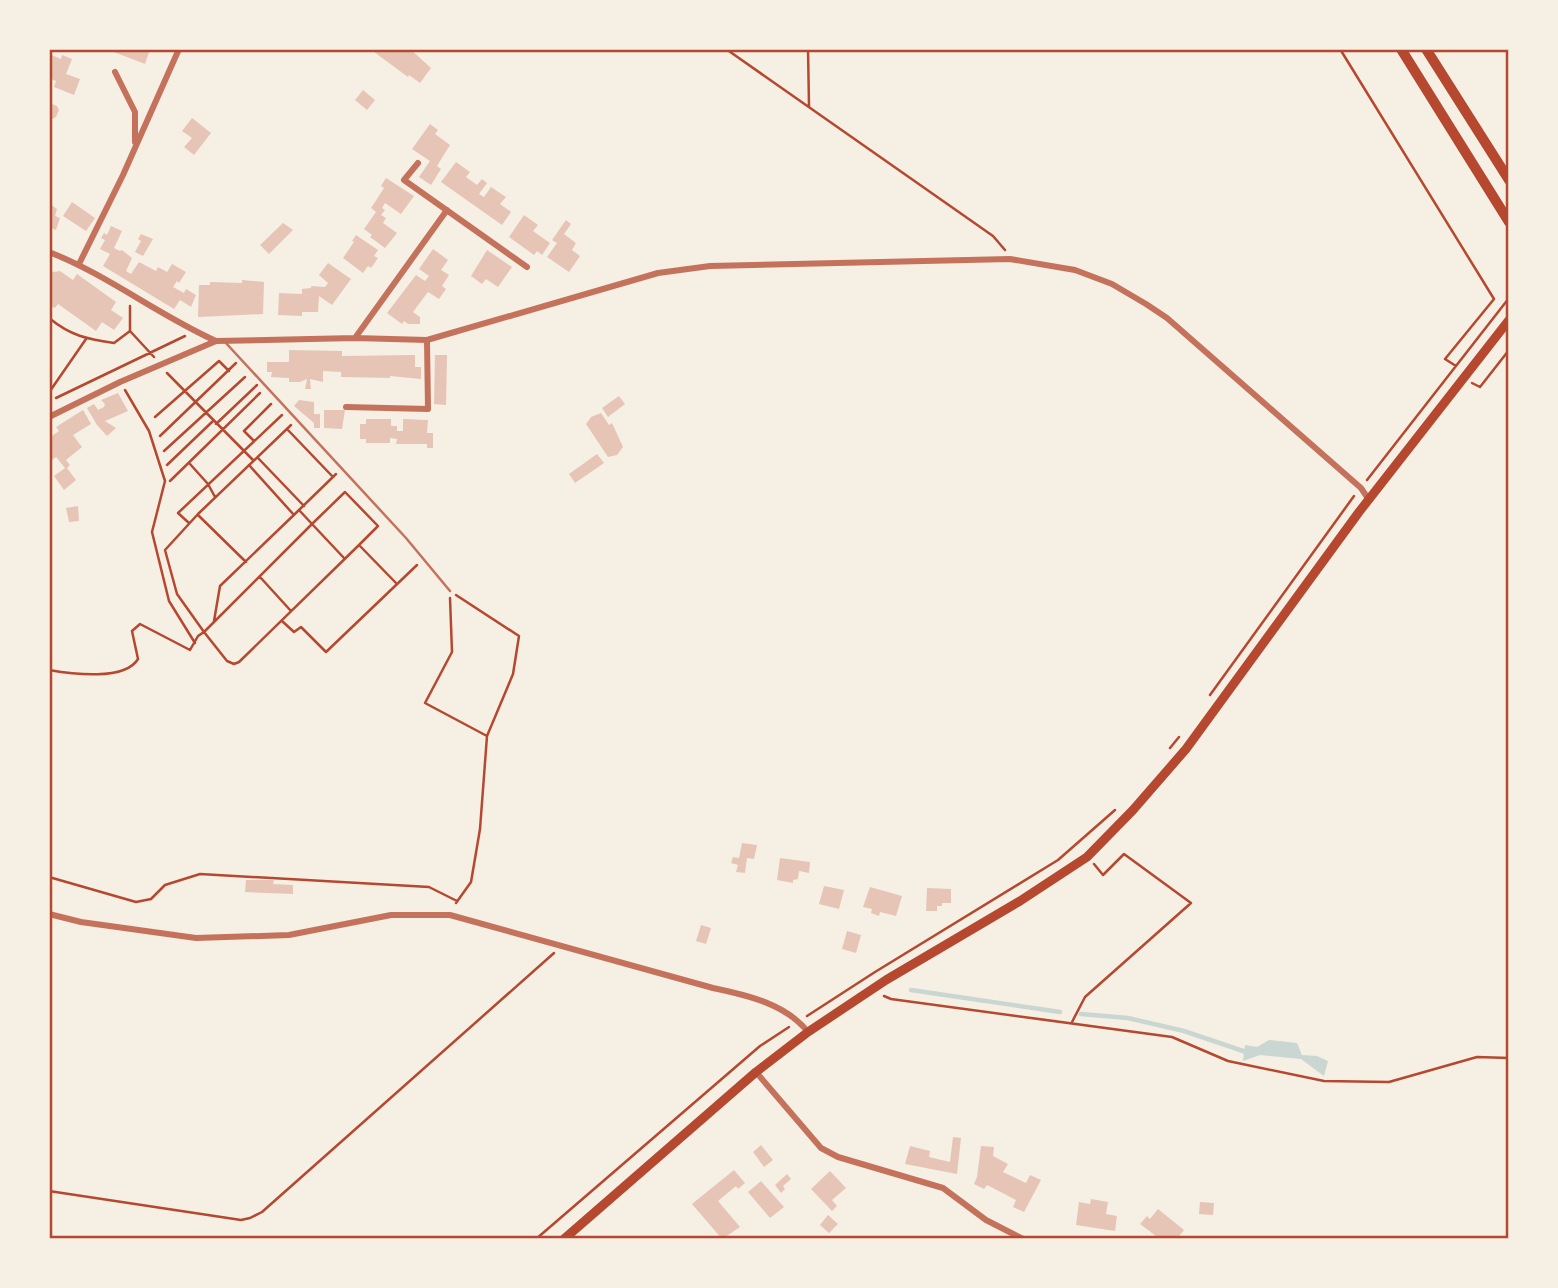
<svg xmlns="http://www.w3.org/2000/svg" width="1558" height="1288" viewBox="0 0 1558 1288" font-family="Overpass,sans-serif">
<rect width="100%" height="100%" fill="#f6efe4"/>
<path fill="#c9d6d2" d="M1269,1040L1297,1043L1302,1055L1317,1056L1328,1061L1324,1076L1301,1059L1260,1055L1243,1061L1245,1045L1257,1047Z"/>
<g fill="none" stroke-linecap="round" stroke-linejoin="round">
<path stroke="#c9d6d2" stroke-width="4.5" d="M911,990L1060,1012
M1081,1014L1128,1018L1184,1031L1249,1053"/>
</g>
<path fill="#e6c5b7" d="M106,49H141L149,52L145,64Z
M370,49H410L431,68L420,83L409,75L408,77Z
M49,54L61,59L62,55L72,59L66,74L80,79L74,95L54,87L56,81L49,78Z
M363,90L375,100L367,110L355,100Z
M49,103L57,106L59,110L56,117L52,119L49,131Z
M192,118L211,133L194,155L184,147L192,138L182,131Z
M430,124L438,130L435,134L450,145L437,166L441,169L431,185L419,177L430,161L412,149Z
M456,162L470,172L466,177L477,185L482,179L487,183L479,194L484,197L491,187L506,197L500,204L511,212L502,225L441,182Z
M386,178L414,196L401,214L385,203L382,208L385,210L381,215L386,218L383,223L397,233L385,248L370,237L372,235L364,229L376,212L371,208L384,188L381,186Z
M72,202L95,218L86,231L63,216Z
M49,203L57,209L55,216L60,218L56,230L49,227Z
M524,215L538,225L533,231L550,243L542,255L537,251L534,255L509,237Z
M566,220L571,224L564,234L576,243L572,250L580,256L569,272L547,257L557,243L552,240Z
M283,223L293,230L269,254L260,245Z
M111,226L122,231L114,248L120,251L122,250L132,258L126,271L131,274L139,262L156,271L158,267L167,272L172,264L186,272L179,283L177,281L173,287L184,293L186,289L196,295L191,307L180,300L174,309L103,266L110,254L100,249L105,240L101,238L104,233L107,235Z
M141,234L153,239L143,256L135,252L141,241L138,239Z
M356,235L378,250L374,256L378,258L371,268L368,266L363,273L343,258L354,242L352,241Z
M433,249L448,260L441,270L449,275L442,286L446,289L439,299L428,292L413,312L420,317V324H408L404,321L402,324L387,313L416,275L425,281L429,276L419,269Z
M487,250L512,267L498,287L486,279L482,284L471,276Z
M328,263L351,279L332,305L319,296L318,312H302V316L278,315L279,293L302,294V289L311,288V286L325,287L328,283L319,275Z
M49,270L53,272L60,271L73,280L77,274L116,302L111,310L123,318L114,330L102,322L96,331L58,304L55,308L49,305Z
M242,280L264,282L263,314L198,317L199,285H210V282L242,283Z
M289,350L342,351V356L415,355V367H421V379L390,376V378L341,377V372L323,371V382L310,379L311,389H305L307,379L300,382H289V378L271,377L272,372H267V362H289Z
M435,355H447L446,405L434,404Z
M118,393L128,411L105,421L116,428L107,436L97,425L87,408L94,404L98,410L104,407L105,404L101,400Z
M619,396L625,404L608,417L602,408Z
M299,400L314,402V414H320V428H314V423L294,406Z
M83,410L91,424L73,435L82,447L66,460L70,465L67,468L76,480L64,490L54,476L65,468L56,457L49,462V438L59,431L56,427Z
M324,410H345L342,429L324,428Z
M601,413L609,425L612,423L623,447L617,455L608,457L586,424L591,417Z
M366,419H391V426H397V431H403V419L428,420L427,433H433V448H427V444H396L397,439L390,438V443H366V439H360V424H366Z
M597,454L604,463L575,483L569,474Z
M78,506L79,521L69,522L66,508Z
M742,843L757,845L754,859L747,858L745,873L736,872L738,865L731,863L733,857L739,858Z
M780,858L810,862L809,873L799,871L798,879L793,880V883L777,880Z
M246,880H274L273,884L293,885V894L245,892Z
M824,886L844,890L839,909L819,904Z
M870,887L902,896L896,916L880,912L879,916L871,913L872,909L863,907Z
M927,888L951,889V903H942V906H937V911H926Z
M701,925L711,928L706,944L696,941Z
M847,931L861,935L856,953L842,949Z
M953,1137L961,1138L957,1174L905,1164L910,1146L930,1151L929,1157L950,1162Z
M761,1145L773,1160L764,1167L753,1152Z
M981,1146L994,1147L993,1156L1008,1164L1003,1172L1026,1183L1030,1175L1041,1180L1024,1212L1013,1207L1016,1200L987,1185L984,1189L974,1184L977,1177Z
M734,1170L745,1183L738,1189L736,1186L718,1201L740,1227L722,1239L692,1204Z
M830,1171L846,1188L832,1200L837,1206L832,1211L811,1189Z
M787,1174L791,1179L783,1186L785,1189L781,1193L775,1185Z
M761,1181L784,1207L770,1218L748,1192Z
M1091,1199L1108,1202L1106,1214L1117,1216L1115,1231L1076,1225L1079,1202L1090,1204Z
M1200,1202L1214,1203L1213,1215L1199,1214Z
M1158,1209L1184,1230L1177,1239H1160L1140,1224L1147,1216L1150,1219Z
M828,1215L838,1224L829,1233L820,1225Z"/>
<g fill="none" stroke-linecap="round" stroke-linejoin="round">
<path stroke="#b5482f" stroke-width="2.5" d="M726,49L993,236L1005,250
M808,49L809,106
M1340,49L1494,299L1445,359L1456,366
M130,306V331L154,357
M49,318C71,336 87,339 114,343L130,331
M167,373L253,460
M1472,383L1480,387L1509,350
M125,390L149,431L165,481L152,532L169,601L195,643
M50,391L86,339
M56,398L185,336
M155,417L219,361L229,371
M216,424L257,385
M287,429L333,477
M160,436L236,363
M254,441L244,431L271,404
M164,451L245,377
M258,458L304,506
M190,464L208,484L215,497
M167,465L213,421
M249,465L294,515
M336,474L299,510L312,524L204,632L227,661L234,664L239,662L359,545
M1367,480L1509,298
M170,481L260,393
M198,515L246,562
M189,523L178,513L282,415
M344,558L312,524L345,492L378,526L359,545L396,583
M260,577L291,611
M456,595L519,636L513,674L487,736
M450,598L452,652L425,703L487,736L480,829L471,882L456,903
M214,621L220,586L299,510
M282,621L294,632L301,627L326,652L417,565
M49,670C72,674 125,681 138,659L132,631L140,624L190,650L198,636L204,632L177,594L165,550L198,514L291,425
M1210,695L1354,496
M1170,748L1179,737
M49,877L136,902L151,899L165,885L200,874L429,887L457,901
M884,996L891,999L1172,1037L1228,1061L1324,1081L1389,1082L1477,1057L1509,1058
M807,1016L875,972L1058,860L1115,810
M1072,1022L1085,997L1191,903L1124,854L1103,875L1094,864
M49,1191L241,1220L250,1218L262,1212L554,953
M536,1239L760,1046L789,1027"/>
<path stroke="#c5725c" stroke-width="2.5" d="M225,342L406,538L450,591"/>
<path stroke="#c5725c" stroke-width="6" d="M115,72L135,112V142
M418,163L404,180L527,267
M49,252C108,275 158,315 216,341
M79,264L123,175L179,49
M355,338L447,210
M346,407L428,409L427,340
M49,417L120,382L216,341L355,338L427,340L658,273L710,266L1010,259L1075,270L1112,284L1146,304L1167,318L1361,488L1369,500
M49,914L81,922L196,938L289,935L391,915H450L713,988C747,995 786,1004 808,1032
M756,1072L821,1148L838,1157L943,1188L986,1220L1023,1239"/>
<path stroke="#b5482f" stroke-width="9" d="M564,1239L756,1072L808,1032L886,980L1020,901L1087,857L1133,810L1186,749L1359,512L1509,320"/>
<path stroke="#b5482f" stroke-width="10" d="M1401,49L1509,222
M1426,49L1509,180"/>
</g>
<rect width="1558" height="1288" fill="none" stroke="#f6efe4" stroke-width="102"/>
<rect x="51" y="51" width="1456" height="1186" fill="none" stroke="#b5482f" stroke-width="2.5"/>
</svg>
